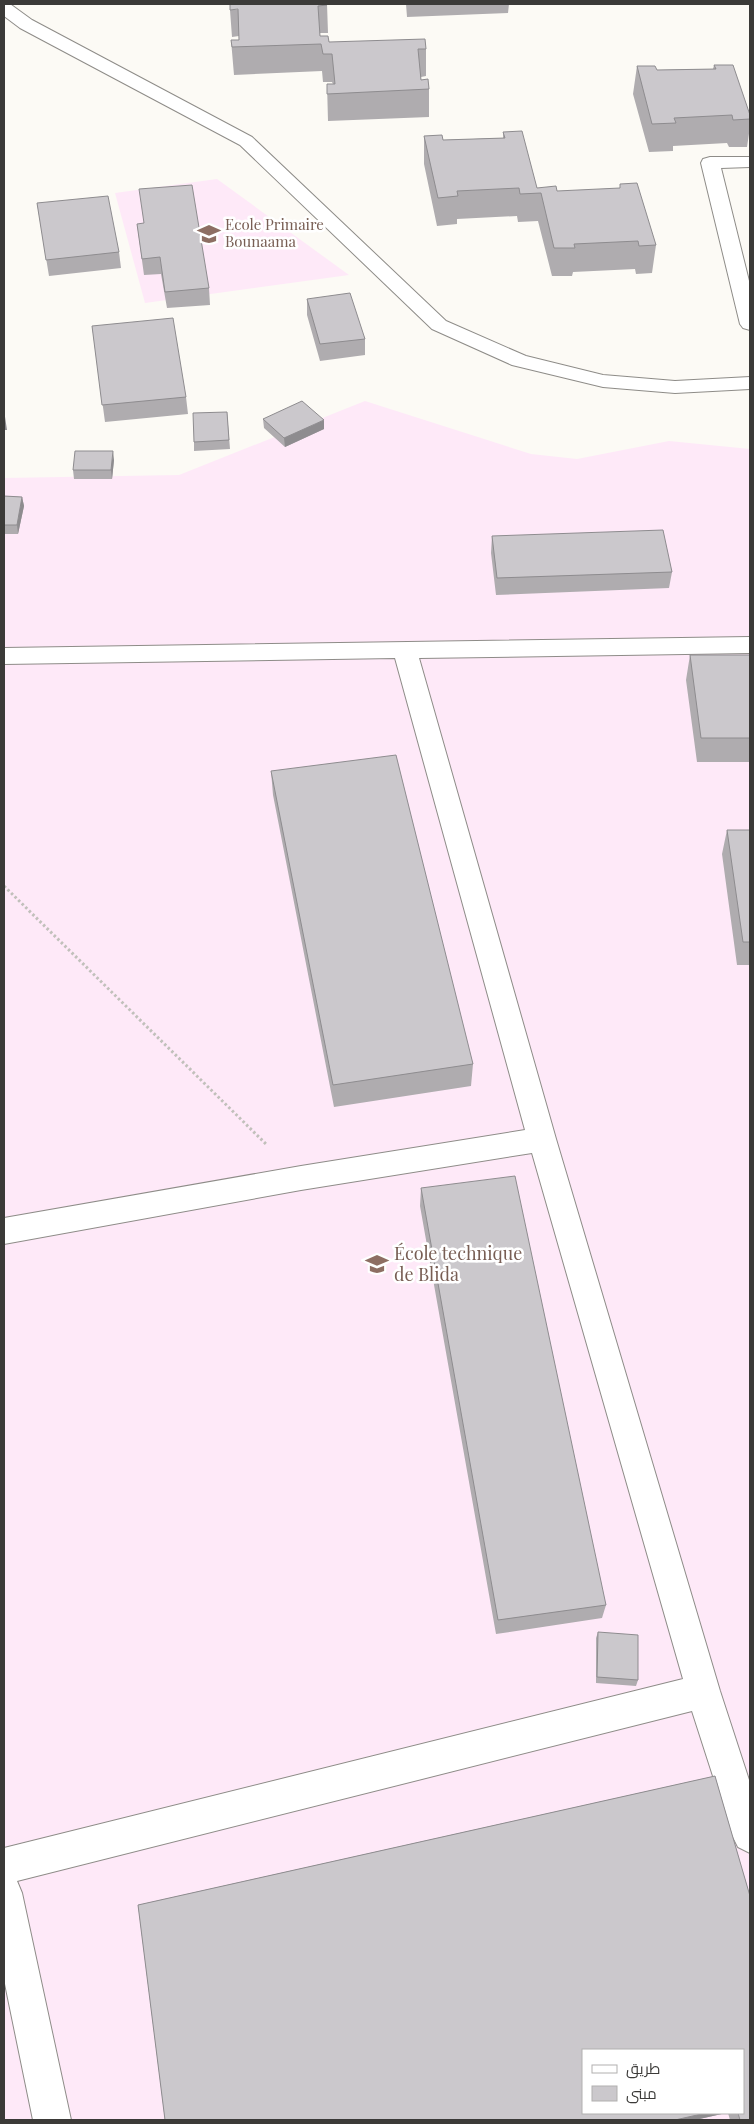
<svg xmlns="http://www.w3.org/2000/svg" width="754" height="2124" viewBox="0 0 754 2124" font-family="'Playfair Display',Cairo,serif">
<rect width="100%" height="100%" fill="#fcfaf5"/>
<path fill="#fee9f8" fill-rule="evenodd" d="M217,179L349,275L145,303L115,193Z
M365,401L531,454L577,459L669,441L750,449V2120H4V478L179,475ZM583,2050H743V2113H583Z"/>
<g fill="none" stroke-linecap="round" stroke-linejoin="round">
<defs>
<path id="minor" d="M4,4H10L32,20L252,137L446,321L526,356L603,375L675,381L750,377V389L675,393L603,387L512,365L432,329L240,145L20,28L4,16Z
M710,157H750V167L721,168L750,285V330L743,328L740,324L701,163L703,159Z
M750,637V653L419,658L556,1139L720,1691L750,1783V1853L738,1847L732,1835L692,1711L17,1881L22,1893L71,2120H33L4,1979V1848L683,1679L532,1153L301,1190L4,1244V1218L301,1166L525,1130L395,658L4,664V648Z"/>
</defs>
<use href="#minor" stroke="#8e8c88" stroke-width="2"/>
<path stroke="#c1c0bb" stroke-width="3" stroke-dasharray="2.5 2.5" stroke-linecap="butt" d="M4,886L266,1144"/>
<use href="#minor" fill="#fff" fill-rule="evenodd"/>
</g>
<path fill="#afacaf" d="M327,4L328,33H320V36L329,42L426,49V76L421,77V80L429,89V117L328,121L327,84H333L332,82H323L322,71L234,75L231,40H239V36L232,37L230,10Z
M406,4H509L508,13L407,17Z
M714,65L750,115V127L747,147H729L727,143L673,146V151L649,152L633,94L637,66L657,70L713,69Z
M503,132L537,188L557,191L656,245L652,273L636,274L635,269L573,272L572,276H552L538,221L518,222L517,216L457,219V224L437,226L424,164V136L443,140L503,138Z
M37,203L119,252L121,268L49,276Z
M137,224L209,288L210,305L167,308L161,274L144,275Z
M307,299L365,339V355L320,361L307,315Z
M92,326L186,397L188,414L105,422Z
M227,412L230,449L194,451V442Z
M263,419L324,429L285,447L264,428Z
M114,460L112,479H74L73,470Z
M4,496L22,497L24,506L18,534H4Z
M492,536L672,572L669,588L496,595L491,553Z
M690,655H750V762H697L686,680Z
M271,771L473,1064L471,1086L334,1107L273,795Z
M727,830H750V965H737L722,854Z
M421,1188L606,1605L602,1618L496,1634L420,1206Z
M598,1632L638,1680L636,1686L596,1683V1638Z
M715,1776L750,1896V2120H730L728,2113H743V2050H583V2113H726L695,2120H165L138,1905Z"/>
<path fill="#8e8c8f" d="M4,410L7,430H4Z
M324,420V429L285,447L284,438Z
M113,451L114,460L112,479L111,470Z
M22,497L24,506L18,534L17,525Z
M706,2113H726L695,2120H675Z"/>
<path fill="#cbc8cc" stroke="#8e8c8f" d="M230,4H327V5L318,6L320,36H328L329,42L425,39L426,49H418L421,80L428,79L429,89L327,94V84H335L332,54H323L321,44L232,47L231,40H239L238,9L230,10Z
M714,65H733L750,115V119L733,120L732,115L674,118L676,123L652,124L637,66H655L657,70L716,69Z
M522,131L537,188L556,186L557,191L620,188V184L637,183L656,245L639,246L638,241L574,244L575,248H554L541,193L520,194L519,188L457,191L458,196L438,198L424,136L442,135L443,140L505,138L503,132Z
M192,185L209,288L165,292L160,257L142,259L137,224L144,223L139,189Z
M108,196L119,252L46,260L37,203Z
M350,293L365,339L320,344L307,299Z
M173,318L186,397L102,405L92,326Z
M302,401L324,420L284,438L263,419Z
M227,412L229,440L194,442L193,413Z
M75,451H113L111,470H73Z
M4,496L22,497L17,525H4Z
M663,530L672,572L497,578L492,536Z
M690,655H750V738H701Z
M396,755L473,1064L333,1085L271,771Z
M727,830H750V942H743Z
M515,1176L606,1605L498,1620L421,1188Z
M598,1632L638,1635V1680L597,1677Z
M715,1776L750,1896V2120H740L738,2113H743V2050H583V2113H706L675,2120H165L138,1905Z"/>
<defs>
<symbol id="school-bare" viewBox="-9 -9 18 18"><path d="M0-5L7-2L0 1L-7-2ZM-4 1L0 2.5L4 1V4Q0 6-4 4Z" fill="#8d6e63" stroke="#fff" stroke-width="2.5" paint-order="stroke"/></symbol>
<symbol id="university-bare" viewBox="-9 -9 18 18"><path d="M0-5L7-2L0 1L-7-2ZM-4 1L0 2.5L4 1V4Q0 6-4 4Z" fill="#8d6e63" stroke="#fff" stroke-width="2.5" paint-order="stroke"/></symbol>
</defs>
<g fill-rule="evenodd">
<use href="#school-bare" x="193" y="218" width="32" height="32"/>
<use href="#university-bare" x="361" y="1248" width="32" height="32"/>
</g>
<g text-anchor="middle" stroke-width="5" stroke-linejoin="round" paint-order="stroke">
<g font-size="15" fill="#785e54" stroke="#fff" text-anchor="start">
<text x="225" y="230">Ecole Primaire<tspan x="225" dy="17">Bounaama</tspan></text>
</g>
<g font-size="18" fill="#785e54" stroke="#fff" text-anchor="start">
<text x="394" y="1260">École technique<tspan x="394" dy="21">de Blida</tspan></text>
</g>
</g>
<rect width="754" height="2124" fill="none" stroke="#3b3a38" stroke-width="10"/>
<rect x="582" y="2049" width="162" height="65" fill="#ffffff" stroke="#b1b0af"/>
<rect x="592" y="2065" width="25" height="8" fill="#ffffff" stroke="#b1b0af"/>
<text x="626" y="2074" font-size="15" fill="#3b3a38">طريق</text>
<rect x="592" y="2086" width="25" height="15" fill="#cbc8cc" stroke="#b1b0af"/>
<text x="626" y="2099" font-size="15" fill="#3b3a38">مبنى</text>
</svg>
